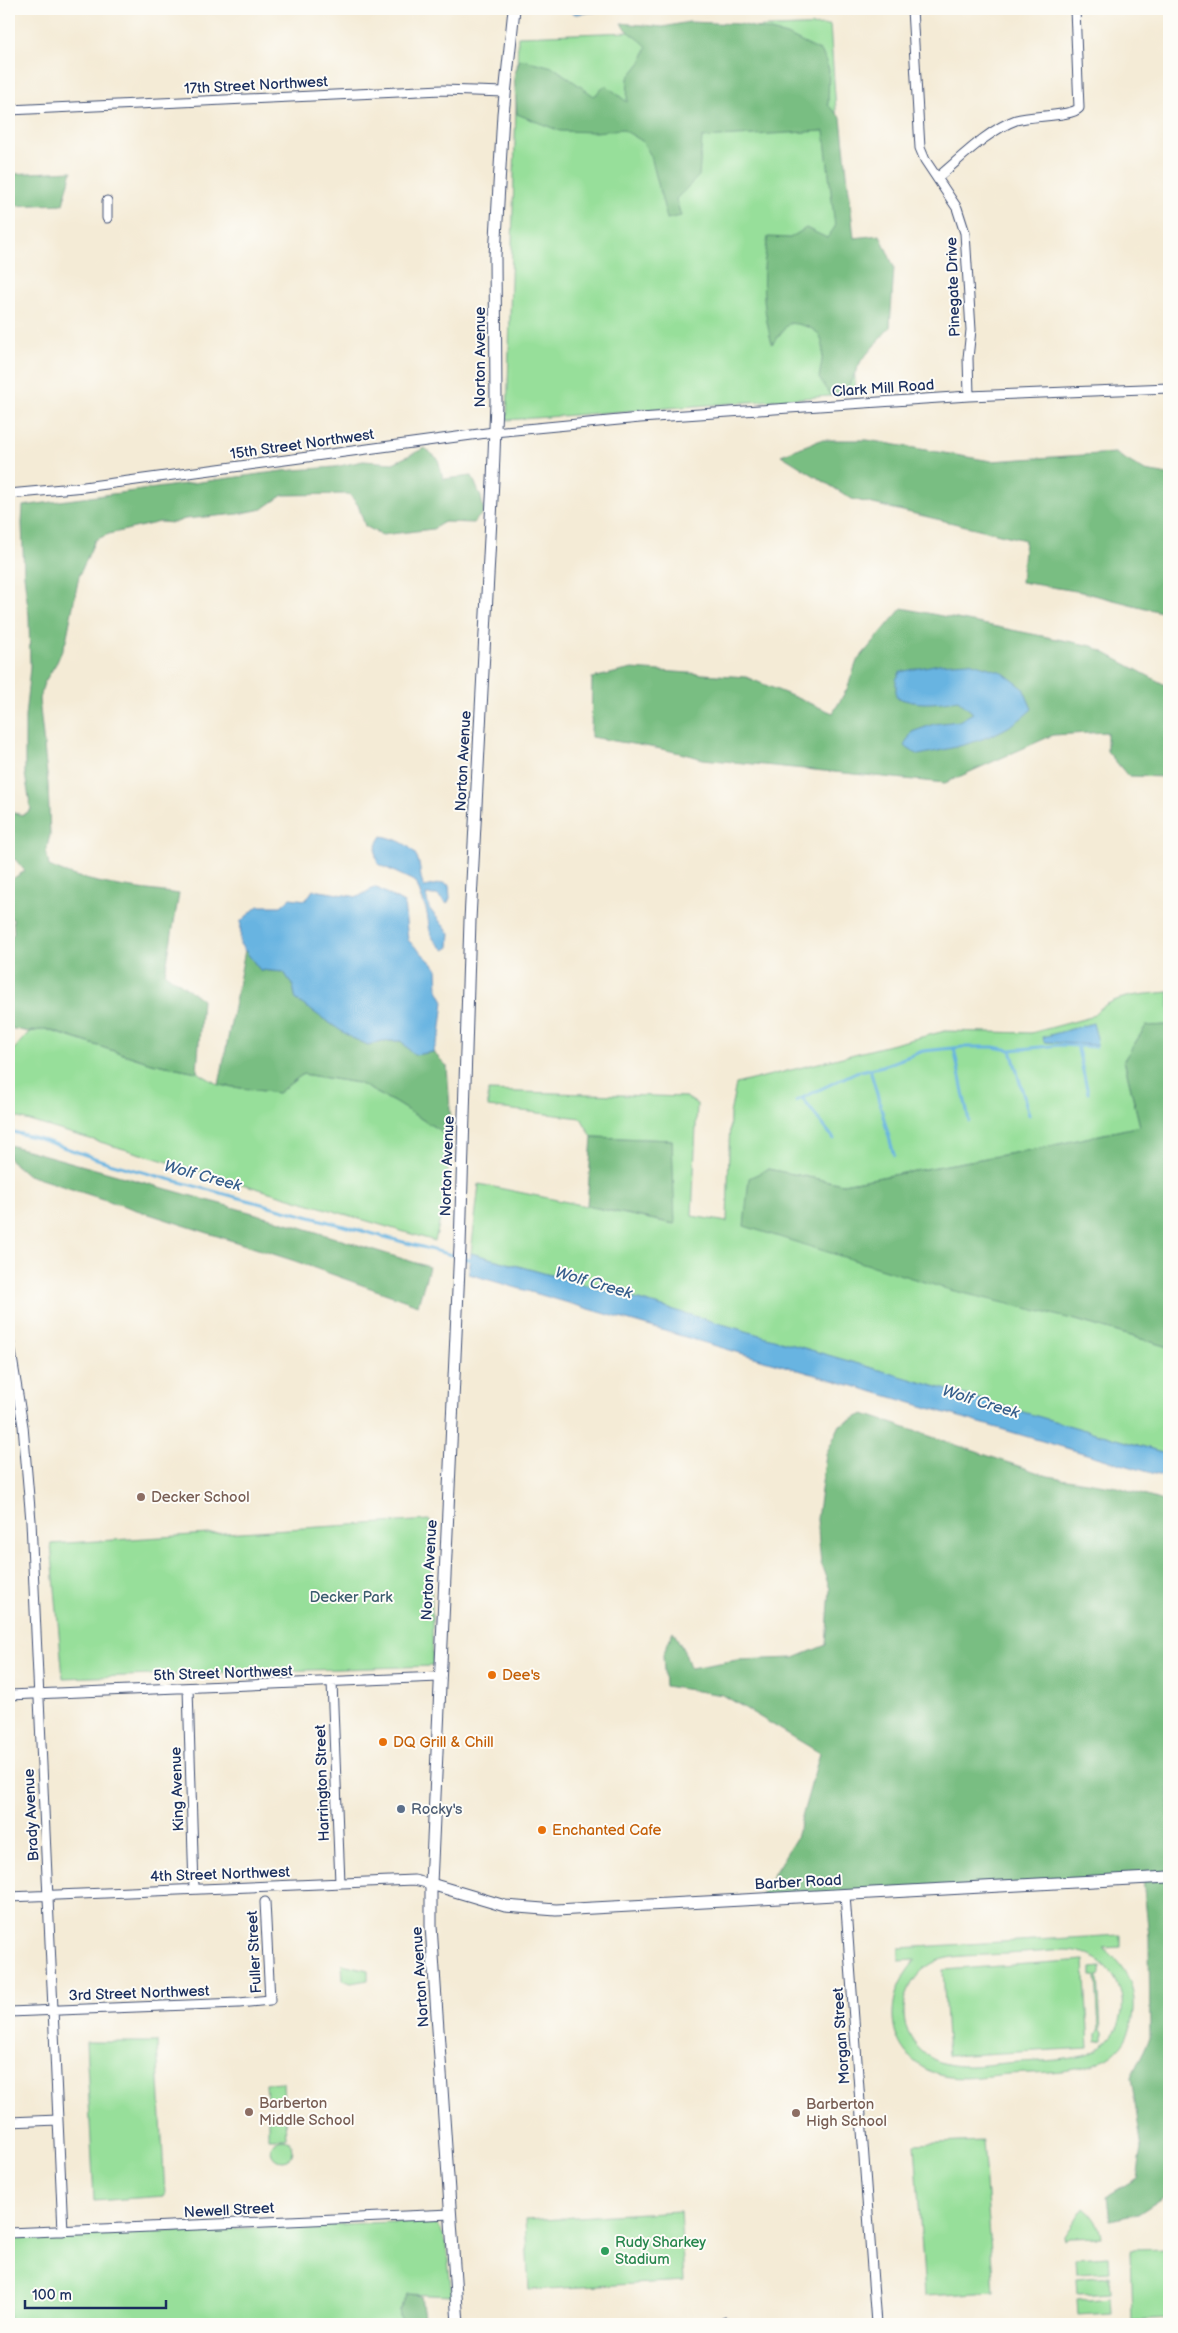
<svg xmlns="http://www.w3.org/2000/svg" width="1178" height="2333" viewBox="0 0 1178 2333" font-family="'Balsamiq Sans',sans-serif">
<rect width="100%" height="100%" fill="#fdfcf7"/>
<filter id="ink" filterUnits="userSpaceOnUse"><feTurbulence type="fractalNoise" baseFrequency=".02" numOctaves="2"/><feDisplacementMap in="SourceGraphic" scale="10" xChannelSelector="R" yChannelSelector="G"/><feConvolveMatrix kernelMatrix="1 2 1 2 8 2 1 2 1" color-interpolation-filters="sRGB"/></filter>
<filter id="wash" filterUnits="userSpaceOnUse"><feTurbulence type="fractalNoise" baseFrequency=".0096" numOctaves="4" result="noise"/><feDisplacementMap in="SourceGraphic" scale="20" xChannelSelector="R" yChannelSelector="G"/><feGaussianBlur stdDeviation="1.12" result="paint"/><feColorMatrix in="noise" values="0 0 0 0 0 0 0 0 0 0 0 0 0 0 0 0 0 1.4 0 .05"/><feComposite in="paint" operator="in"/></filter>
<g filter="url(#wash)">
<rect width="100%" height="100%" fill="#f4ebd6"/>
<path fill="#97df9a" stroke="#59877c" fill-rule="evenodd" d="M830,25L856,394L507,420L518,36Z
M1169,992V1025L1146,1026L1124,1060L1140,1126L1041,1148L843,1184L768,1169L1076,1320L1169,1347V1454C936,1389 705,1317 471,1253L479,1184L674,1224L672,1140L592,1137L581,1118L488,1107V1091L686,1097L697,1104L692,1216L727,1222L730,1114L736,1084L945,1031L1031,1033L1091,1017C1111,994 1141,995 1169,992Z
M45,1029L151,1063L197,1072L219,1085L278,1093L303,1074L358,1083L394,1102L449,1136L447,1191L435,1241L9,1115V1055L29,1032Z
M430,1520L433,1666L63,1678L51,1544Z
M1121,1935V1947L1103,1948C1123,1964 1136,1984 1134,2010C1129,2077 1057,2071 1008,2074C986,2076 961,2081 940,2075C885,2058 880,1998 916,1960L899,1961V1948ZM1065,1950C1116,1951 1144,2012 1102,2046C1095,2052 1087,2056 1078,2057C1059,2061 1038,2061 1018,2062C995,2063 965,2070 943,2063C929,2059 918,2050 911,2038C903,2024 902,2008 907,1994C912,1979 923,1967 937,1961C952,1955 970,1956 985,1955C1012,1954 1038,1952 1065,1950Z
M1084,1960L1089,2048L948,2056L943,1970Z
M342,1964L368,1970V1980L351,1983L343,1980Z
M1101,1966V1974L1098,1975L1101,2030L1104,2033V2040L1097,2041V2033L1099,2031L1096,1975H1092V1967Z
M86,2042H157L165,2196L94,2201Z
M283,2082L284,2102L267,2103L266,2083Z
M268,2118H285L286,2138H268Z
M271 2150a11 11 0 1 1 22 0a11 11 0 1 1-22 0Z
M983,2141L994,2292L925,2296L915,2144Z
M1084,2207C1094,2215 1099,2224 1101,2237L1070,2238L1065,2240L1064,2236Z
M680,2211L684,2281L529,2290L525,2220Z
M416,2221L437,2225L444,2236L447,2251L452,2296L408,2294L399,2310L402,2324H9V2238Z
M1169,2249V2319L1132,2321L1130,2250Z
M1109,2256L1110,2272L1076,2274L1075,2258Z
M1110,2276L1111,2292L1077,2294L1076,2279Z
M1111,2297L1112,2313L1078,2315L1077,2300Z"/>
<path fill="#79be82" stroke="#4a7670" d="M689,22L740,24L787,35L822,52L829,70L828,105L841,118L854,238L880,235L894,267L890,327L861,361L846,391L830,395L819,378C825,345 829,327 789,323L772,344C762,307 761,275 768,237L790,238L806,228L827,238L835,227L824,131L702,138L699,176L676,199L681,216L667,219L651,156L642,141L622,129L596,132L560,131L517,114L514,76L520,59L553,67L594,96L606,85L627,102L628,78L641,62L647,47C639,37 628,34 621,23L663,27Z
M72,171L63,204L9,206V174Z
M9,270L13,392L9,401Z
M820,440H867L991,461L1115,453L1145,471L1169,475V614L1082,592L1021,582L1025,540L852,499L781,455Z
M425,448L438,459L443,479L472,476L481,497L484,512L473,523L444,522L433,529L382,535L365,526L358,505L349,494L283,495L262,509L238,514L185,519L174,523L160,522L109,534L95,540L79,576L66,641L57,662L44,683L39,699L48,784L50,835L46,851L49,866C89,885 135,888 179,894L165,973L202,999L197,1072L151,1063L46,1029L29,1032L9,1028V938L14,934L13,919L9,917V881L25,871L15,859L9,860V812L23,815L31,810L25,774V717L30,667L29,616L24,575L22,523L23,506L282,471L335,467L363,461L393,463Z
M902,608L1092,646L1169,687V777L1128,776L1107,751V732L1053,735L945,783L703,759C666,748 629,744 591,737L592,678L632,669L746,677L833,713L847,689L857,661Z
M245,950L260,970L284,972L293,986L296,1000L368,1045L382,1041H401L414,1055L433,1052L447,1066L452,1138L394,1102L358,1083L303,1074L278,1093L219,1085Z
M1169,1025V1347L1076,1320L950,1290L744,1226L749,1178L768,1169L843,1184L1041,1148L1140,1126L1124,1060L1146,1026Z
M592,1137L672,1140L675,1224L587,1206Z
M9,1145L271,1218L429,1267L418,1305L295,1261L28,1175L9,1159Z
M864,1414L1048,1476L1118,1487L1169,1503V2199L1164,2197L1138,2214L1110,2220L1107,2196L1137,2178L1142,2149L1131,2077L1150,2038L1149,1937L1143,1879L758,1899L796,1838L820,1753L723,1695L665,1686L663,1655L673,1631L686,1655L690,1668L737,1660L794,1658L826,1645L830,1589L821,1564L817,1519L826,1454L840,1425Z
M408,2294L421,2296L425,2324H402L399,2310Z"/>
<path fill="#68b4e1" stroke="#4272a0" d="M564,9H618L576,14Z
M969,662L1002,672L1023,688L1032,709C1001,739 959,747 918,755L904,746L912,732L934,724L959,721L973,713L958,700C935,703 918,706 896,697V680L900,672L939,664Z
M382,836C397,839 416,846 419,864C421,873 420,879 424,887L443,883L449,885L450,898L447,904L437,895H426L429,908L450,934L449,947L445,950C426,937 431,928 426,909C423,900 419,891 416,882L378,864C374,853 375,846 382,836Z
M375,887L404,903L408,940L437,968L438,990L444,1001L440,1035L433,1052L414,1055L401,1041H382L368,1045L350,1037L296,1000L293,986L284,972L260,970L240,944L241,921L258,906H281L290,898L306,900L313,890L358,897Z
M1093,1023L1097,1038L1096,1045L1044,1042L1043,1037Z
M471,1253C705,1317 936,1388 1169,1454V1478L469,1274Z"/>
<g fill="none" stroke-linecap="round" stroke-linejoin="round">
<path stroke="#68b4e1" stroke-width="3" d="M1077,1045L1088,1093
M954,1048L969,1121
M1011,1050L1029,1115
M870,1069L894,1155
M802,1098L834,1139
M796,1101L856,1072L883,1066L923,1051L963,1047H993L1011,1050L1060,1045L1096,1047
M9,1131L37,1138L109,1163L474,1261"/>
</g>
</g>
<g filter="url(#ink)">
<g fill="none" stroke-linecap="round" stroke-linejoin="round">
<defs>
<path id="minor" d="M912,9L920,148L925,160L957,208L965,233L971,330L968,358L969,396
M9,110L442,90L505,92
M937,178C960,159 988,130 1016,120C1032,115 1071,117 1079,108L1075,9
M107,201V218
M9,494L84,487L494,432L640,418L969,396L1169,388
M9,1339L23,1426L31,1521L63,2231
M332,1682L340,1883
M188,1688L194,1889
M9,1695L439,1677
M845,1895L876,2324
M9,1897L414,1880L431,1884
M9,2012L239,2003L270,2000L265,1902
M9,2122L58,2120
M9,2233L451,2214
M725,2322V2324"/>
<path id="major" d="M431,1884L505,1906L556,1910L1169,1877
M458,2324L431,1926V1884L460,1246L470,920L493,480L496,402L495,256L503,114L514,9"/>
</defs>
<use href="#minor" stroke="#3c4b70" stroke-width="11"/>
<use href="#major" stroke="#3c4b70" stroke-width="13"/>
<use href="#minor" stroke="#fff" stroke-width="9"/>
<use href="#major" stroke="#fff" stroke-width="11"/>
</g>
</g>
<g fill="#8d6e63" stroke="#fdfcf7" stroke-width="2">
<circle cx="141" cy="1497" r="5"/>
<circle cx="249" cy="2112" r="5"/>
<circle cx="796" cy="2113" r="5"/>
</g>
<g fill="#e8710a" stroke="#fdfcf7" stroke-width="2">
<circle cx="492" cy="1675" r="5"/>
<circle cx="383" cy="1742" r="5"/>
<circle cx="542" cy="1830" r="5"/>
</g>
<circle fill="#5c6f8a" stroke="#fdfcf7" stroke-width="2" cx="401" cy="1809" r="5"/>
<circle fill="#2e9e5b" stroke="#fdfcf7" stroke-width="2" cx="605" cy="2251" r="5"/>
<g text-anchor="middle" stroke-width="4" stroke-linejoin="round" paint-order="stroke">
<g font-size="15" fill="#1b2f5e" stroke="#fdfcf7">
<text transform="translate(256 85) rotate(-3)" y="5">17th Street Northwest</text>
<text transform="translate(953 287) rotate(-92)" y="5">Pinegate Drive</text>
<text transform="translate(480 357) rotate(-90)" y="5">Norton Avenue</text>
<text transform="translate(883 388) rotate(-4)" y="5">Clark Mill Road</text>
<text transform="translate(302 444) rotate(-8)" y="5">15th Street Northwest</text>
<text transform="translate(463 761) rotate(-87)" y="5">Norton Avenue</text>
<text transform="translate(447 1166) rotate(-88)" y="5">Norton Avenue</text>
<text transform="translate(429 1570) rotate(-87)" y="5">Norton Avenue</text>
<text transform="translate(223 1673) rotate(-2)" y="5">5th Street Northwest</text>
<text transform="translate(322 1783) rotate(-92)" y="5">Harrington Street</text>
<text transform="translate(177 1789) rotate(-92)" y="5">King Avenue</text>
<text transform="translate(31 1815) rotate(-93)" y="5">Brady Avenue</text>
<text transform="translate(220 1874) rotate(-2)" y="5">4th Street Northwest</text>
<text transform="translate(798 1882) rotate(-3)" y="5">Barber Road</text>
<text transform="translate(254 1952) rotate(-93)" y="5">Fuller Street</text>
<text transform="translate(420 1977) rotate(-94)" y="5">Norton Avenue</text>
<text transform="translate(139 1993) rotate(-2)" y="5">3rd Street Northwest</text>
<text transform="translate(841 2036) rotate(-94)" y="5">Morgan Street</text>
<text transform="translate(229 2210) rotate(-3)" y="5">Newell Street</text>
</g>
<g font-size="15" fill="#785e54" stroke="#fdfcf7" text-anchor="start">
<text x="151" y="1502">Decker School</text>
<text x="259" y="2108">Barberton<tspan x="259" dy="17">Middle School</tspan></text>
<text x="806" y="2109">Barberton<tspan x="806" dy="17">High School</tspan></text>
</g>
<g font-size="15" fill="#3a5b6d" stroke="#fdfcf7">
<text x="351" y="1602">Decker Park</text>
</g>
<g font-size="15" fill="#c56008" stroke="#fdfcf7" text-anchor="start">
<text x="502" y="1680">Dee's</text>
<text x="393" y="1747">DQ Grill &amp; Chill</text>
<text x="552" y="1835">Enchanted Cafe</text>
</g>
<g font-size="15" fill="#4e5e75" stroke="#fdfcf7" text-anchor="start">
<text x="411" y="1814">Rocky's</text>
</g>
<g font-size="15" fill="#27864d" stroke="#fdfcf7" text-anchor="start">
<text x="615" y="2247">Rudy Sharkey<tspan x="615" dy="17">Stadium</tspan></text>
</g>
<g font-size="16" font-style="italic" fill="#365e8c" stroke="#fdfcf7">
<text transform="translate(203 1175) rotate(15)" y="6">Wolf Creek</text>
<text transform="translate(594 1282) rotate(16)" y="6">Wolf Creek</text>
<text transform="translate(981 1401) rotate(17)" y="6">Wolf Creek</text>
</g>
</g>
<rect width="1178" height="2333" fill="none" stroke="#fdfcf7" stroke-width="30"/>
<path d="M25 2300v8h141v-8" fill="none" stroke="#1b2f5e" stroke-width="2.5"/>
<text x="32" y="2300" font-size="15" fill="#1b2f5e" stroke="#fdfcf7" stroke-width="4" paint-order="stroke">100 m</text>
</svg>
